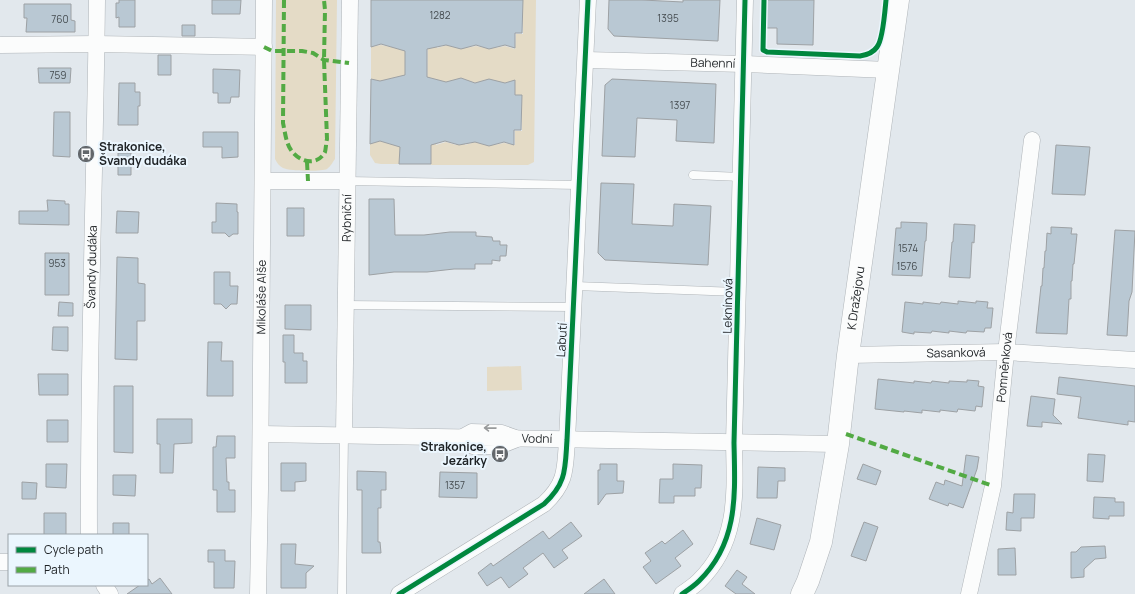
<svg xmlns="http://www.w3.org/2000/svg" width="1135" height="594" viewBox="0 0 1135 594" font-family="Manrope,sans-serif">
<rect width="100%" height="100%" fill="#e2e8ed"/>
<path fill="#e4dbc6" d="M276,0H337L335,159C332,163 331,166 327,169C321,172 289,171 283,168C279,166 277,163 275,159Z
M523,0H536L534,162L528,165H431V150H427L436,130V145L446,142L456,145V130H465V145L475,142L485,145V131H494V145L504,143L515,145V131H522V96L515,95V81L505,83H476L466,80L427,94L428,33H437V48L447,45L457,48V33H466V48L476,46L486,48V34H495V48L505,46L515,49L516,34H523Z
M392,33H406L405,94L381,82L371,79V47L381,45L391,47Z
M391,130L404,150H400L399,164H381L375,163L370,155V144L380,141L390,144Z
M521,366L522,390L487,391V367Z"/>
<path fill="#b9c8d3" stroke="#9da1a4" d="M119,0H135V27H119V17L116,18V3H119Z
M212,0H241L240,14H212Z
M371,0H523L522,33H515V48L505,45L489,49L476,45L461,49L446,45L427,49V77L446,82L461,78L475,83L489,79L505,83L515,80V95H522L521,130H514V145L504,142L489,146L475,142L459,145L445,141L431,145V164H399L400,147L380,141L370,144L371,79L380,81L405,75V51L381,44L371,47Z
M609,0H642L683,2V0H720L718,41L614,36L608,29Z
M766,0H814L813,45L777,44V28H766Z
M24,4H71V20L75,21V32H26L27,18H24Z
M182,25H195V36H182Z
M158,55H171V75H158Z
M38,68H71L70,83H39Z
M213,69L240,70L239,97H231L230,103H218V93H213Z
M612,79L716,84L714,143L676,141L677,120L637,118L635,157L602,156L605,85Z
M119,83H135V92H140V106H138V125H118Z
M54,112H70V157L53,156Z
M203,132H238V157L222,158V147H203Z
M1056,145L1090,147L1085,195L1052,194Z
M118,153H131V175H118Z
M601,183L634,184L632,224L673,226L674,204L711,206L708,265L605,260L598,253Z
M369,199H394L395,235H424L450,232H476V236L492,237L493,241H500V245H507L506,256H500V261L492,260V264H475V269H454L427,272H394L369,275Z
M47,200L65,201V204H69V225L19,224V211H48Z
M216,203L237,204V212H238V234H233L229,237L225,233H212V222H216Z
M287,208H304V236H287Z
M117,211L139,212L138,233H116Z
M901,222L927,223L926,241H925L922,276L892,275L896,228H901Z
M954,224L975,225L974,243L972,242L970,278L949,277L952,242H953Z
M1051,227L1072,228L1071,234H1077L1074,264H1073L1072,281H1071V299H1069L1067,334L1036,333L1041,286H1042L1043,268H1044L1045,251H1046L1047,233L1051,234Z
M1115,230L1135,231L1132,292L1129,301L1127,336L1107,335Z
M45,253H69V295H45Z
M117,257L138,258V283L145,284V321H137V360L115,359Z
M214,272H230V286H238L237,304H231L226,309L221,304H214Z
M958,301L976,303V301L988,302L987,308H993L991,328H985L984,332L967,331L966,333L949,331V333L932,331L931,333L914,332V334L902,332L905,302L923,304V302L940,304L941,302L958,304Z
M59,302L73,303V316H58Z
M285,305H311V330L285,329Z
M53,327H68V351L52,350Z
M283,335H294V353H303V361H307V383H285V362H283Z
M208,342H222L221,361H233V396H207Z
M38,374H68V395H39Z
M1059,377L1135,386V422L1128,421V425L1078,418L1081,397L1057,394Z
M878,379L914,383V381L931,383L932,381L949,383V381L967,382V380L979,381L978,386L984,387L982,407L976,406L975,411L958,409L957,412L940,410V412L922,410V413L904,411V412L875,409Z
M114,386H133V453L114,452Z
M1031,396L1055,399L1053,415L1062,424L1042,422V427L1027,426Z
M157,419H192V443L174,444L173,473H160V444H157Z
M47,420H68V442H47Z
M217,436H235V458H226L227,482H229V490H235V512H217V490H213V447H216Z
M1088,454L1105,455L1103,482L1087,481Z
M966,455L979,457L977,469L963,508L949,503L948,506L929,499L936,482L944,485L945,480L962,486Z
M281,463H306V481L295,482V491H281Z
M46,464H67L66,488L46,487Z
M600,464H617V481H624L623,493L606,494L598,505V470H600Z
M673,464L702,465L701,488H695V496H674V503H659L660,479H673Z
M863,464L881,471L876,485L857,479Z
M758,467L785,468V481H778L777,498H757Z
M357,471L386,472V490H381V508H378V542H380L381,553H362V490H357Z
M440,472L477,473V498L439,497Z
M113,475H136L135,496L113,495Z
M22,482L37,483L36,499H22Z
M1014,494H1035L1034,518H1021V531L1006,530L1007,512L1013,513Z
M1094,497L1115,498V502H1124V516H1109V519L1093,518Z
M44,513H66V535H44Z
M757,518L781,525L774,550L750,544Z
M571,522L582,536L562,550L568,558L554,568L543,553L523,568L528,574L509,588L501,577L487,586L478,573L491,563L493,566L543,531L549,539Z
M864,522L878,527L866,561L851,556Z
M113,523H129V535H113Z
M683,530L693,544L675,558L681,566L656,584L643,567L651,561L645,553L662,541L665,544Z
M281,544H296L295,564L314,566L306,573V588H281Z
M1105,546L1106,558L1095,559L1084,569V577L1071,578V552H1076L1081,547Z
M1015,548L1016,575H998V549Z
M208,550H225V561H235L234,588H214V562H208Z
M737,570L747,577L742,584L755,594H736L725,586Z
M160,578L172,594H127L140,585H147V580L149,579L152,584Z
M604,579L615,594H584Z"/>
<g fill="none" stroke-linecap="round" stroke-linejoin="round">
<defs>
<path id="lane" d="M693,175L741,177
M347,181L579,185
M575,286L738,292
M345,305L574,307
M460,434L471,428L502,429L516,434
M453,441L472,450H500L520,442
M342,594L344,435"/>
<g id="street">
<path d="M0,45L96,44L264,47"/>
<path id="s1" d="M586,60L744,64L888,70"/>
<path d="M263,181H347"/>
<path id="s2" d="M848,355L1006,352L1135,360"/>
<path id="s3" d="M261,434L838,444"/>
<path id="s4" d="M344,435L350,0"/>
<path id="s5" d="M89,535C88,357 95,178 97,0"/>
<path d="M0,562H9"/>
<path d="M104,585L110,594"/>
<path id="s6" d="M258,594L260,489L264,0"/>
<path d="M399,594L544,504C567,483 565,468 567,440L588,0"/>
<path d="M682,594C688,590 694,586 699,581C739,542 735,493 734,443L745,0"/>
<path id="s7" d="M969,594L993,486L1006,352L1032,140"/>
</g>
<g id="secondary">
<path id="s8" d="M802,594L808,581L821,542L838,444L848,355L898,0"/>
</g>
</defs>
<use href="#lane" stroke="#afb4b8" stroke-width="9"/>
<use href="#street" stroke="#afb4b8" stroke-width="17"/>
<use href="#secondary" stroke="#afb4b8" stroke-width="23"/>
<use href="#lane" stroke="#fbfcfc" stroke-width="8"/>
<use href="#street" stroke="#fbfcfc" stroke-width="16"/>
<use href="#secondary" stroke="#fbfcfc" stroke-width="22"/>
<path stroke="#52aa44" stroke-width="4" stroke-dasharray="8 4" stroke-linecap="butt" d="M284,0L283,123C285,132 286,143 291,150C299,162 317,167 325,152C326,148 326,143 327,139L324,60L325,10L324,0
M264,47L272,51H302L313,53L324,60L349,63
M307,162L308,181
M846,434L993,486"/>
<defs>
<path id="cycleway" d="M764,0L763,50L767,52L860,56C867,55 873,53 877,47C883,40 885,10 886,0
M399,594L544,504C567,483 565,468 567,440L588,0
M682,594C688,590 694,586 699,581C739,542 735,493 734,443L745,0"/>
</defs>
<use href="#cycleway" stroke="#ebf6fe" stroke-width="8"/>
<use href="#cycleway" stroke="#00873e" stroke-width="5"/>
</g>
<defs><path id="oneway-shaft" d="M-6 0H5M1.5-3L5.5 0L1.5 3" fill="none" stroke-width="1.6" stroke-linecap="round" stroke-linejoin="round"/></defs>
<use stroke="#989a9b" href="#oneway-shaft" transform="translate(490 428) rotate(-179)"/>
<defs>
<symbol id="bus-disc" viewBox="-11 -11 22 22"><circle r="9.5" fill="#63676b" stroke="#ebf6fe"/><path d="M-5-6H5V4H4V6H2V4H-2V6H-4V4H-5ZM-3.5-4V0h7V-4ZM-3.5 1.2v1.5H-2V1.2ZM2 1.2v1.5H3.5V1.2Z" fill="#fff"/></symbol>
</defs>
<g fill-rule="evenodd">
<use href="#bus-disc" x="76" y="144" width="20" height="20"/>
<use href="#bus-disc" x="490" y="444" width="20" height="20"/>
</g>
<g text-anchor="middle" stroke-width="4" stroke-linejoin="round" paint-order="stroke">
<g font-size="10" fill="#454c50">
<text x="440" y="19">1282</text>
<text x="668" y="22">1395</text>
<text x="60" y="23">760</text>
<text x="58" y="79">759</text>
<text x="680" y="109">1397</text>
<text x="908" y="252">1574</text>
<text x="57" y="267">953</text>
<text x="907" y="270">1576</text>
<text x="455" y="489">1357</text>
</g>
<g font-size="12" fill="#1e2225" stroke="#ebf6fe">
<text dy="4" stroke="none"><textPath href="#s1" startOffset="127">Bahenní</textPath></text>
<text dy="4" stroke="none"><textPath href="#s4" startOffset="217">Rybniční</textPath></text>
<text dy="4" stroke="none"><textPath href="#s5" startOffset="268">Švandy dudáka</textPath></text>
<text dy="4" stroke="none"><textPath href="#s6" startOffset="297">Mikoláše Alše</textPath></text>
<text dy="4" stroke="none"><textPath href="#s8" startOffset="302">K Dražejovu</textPath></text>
<text transform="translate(728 306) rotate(-89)" y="4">Leknínová</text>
<text transform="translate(562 340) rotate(-87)" y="4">Labutí</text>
<text dy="4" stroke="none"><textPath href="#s2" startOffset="108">Sasanková</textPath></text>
<text dy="4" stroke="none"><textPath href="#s7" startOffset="230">Pomněnková</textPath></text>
<text dy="4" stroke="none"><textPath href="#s3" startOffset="276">Vodní</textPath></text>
</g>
<g font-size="12" font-weight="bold" fill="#1e2225" stroke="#ebf6fe" text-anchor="start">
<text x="99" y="151">Strakonice,<tspan x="99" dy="14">Švandy dudáka</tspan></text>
<text x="487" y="451" text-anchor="end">Strakonice,<tspan x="487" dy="14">Jezárky</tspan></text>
</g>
</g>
<rect x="8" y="534" width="140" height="52" fill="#ebf6fe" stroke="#99a1a7"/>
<rect x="16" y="547" width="20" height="6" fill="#00873e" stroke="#99a1a7"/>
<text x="44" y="554" font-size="12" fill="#1e2225">Cycle path</text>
<rect x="16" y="567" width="20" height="6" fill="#52aa44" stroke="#99a1a7"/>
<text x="44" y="574" font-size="12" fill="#1e2225">Path</text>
</svg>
